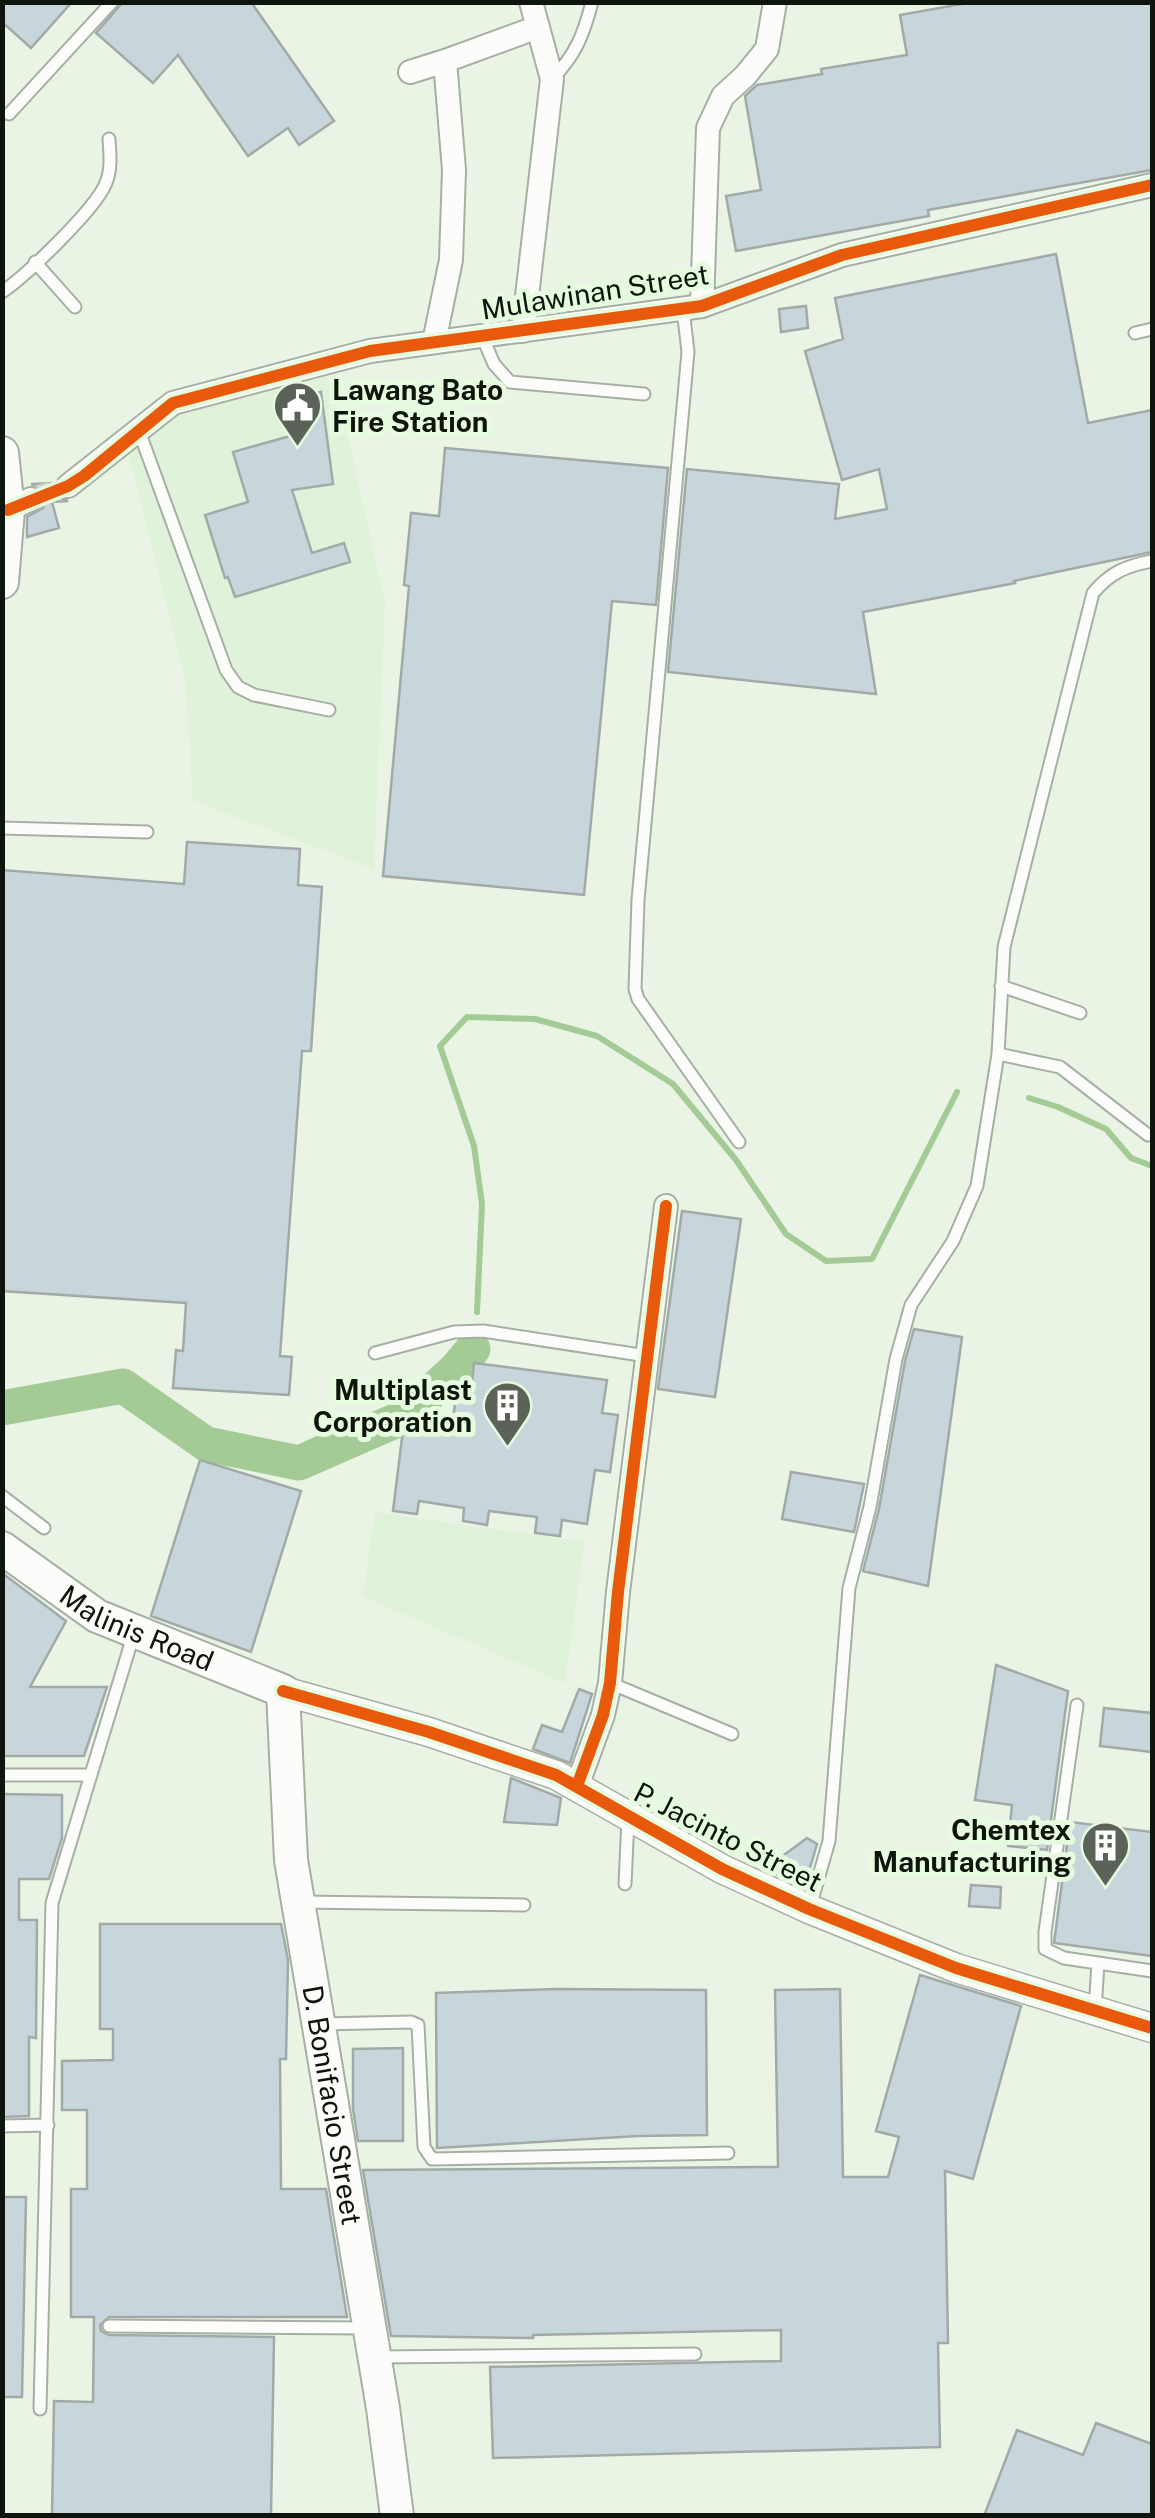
<svg xmlns="http://www.w3.org/2000/svg" width="1155" height="2518" viewBox="0 0 1155 2518" font-family="'Public Sans',sans-serif">
<rect width="100%" height="100%" fill="#e9f4e5"/>
<path fill="#e0f2d9" d="M333,369L385,602L374,869L193,801L185,676L128,452L180,413Z
M375,1512L585,1542L565,1683L363,1597Z"/>
<g fill="none" stroke-linecap="round" stroke-linejoin="round">
<path stroke="#a4ca95" stroke-width="6" d="M1029,1098L1058,1107L1106,1129L1131,1158L1152,1166
M477,1312L482,1204L474,1146L440,1046L467,1017L535,1019L597,1036L673,1084L736,1160L786,1234L826,1261L872,1259L957,1092"/>
<path stroke="#a4ca95" stroke-width="35" d="M2,1408L123,1386L206,1444L299,1463L404,1417L456,1369L473,1349"/>
</g>
<path fill="#c8d6dc" stroke="#a2aaa7" stroke-width="2.5" d="M2,2H72L31,48L2,22Z
M123,2H251L334,121L299,145L288,128L248,156L178,55L153,83L96,33Z
M973,2H1152V170L928,210L929,216L736,251L726,196L761,190L745,96L757,85L822,74L821,69L907,55L900,15Z
M1056,254L1088,423L1152,410V552L1014,581L1015,583L863,612L876,694L668,672L687,469L839,484L835,519L887,509L879,469L842,480L805,351L843,339L835,298Z
M806,306L808,328L781,332L779,309Z
M321,392L333,484L292,490L312,553L344,543L350,562L235,597L228,577L225,578L205,515L248,502L233,452L308,431L303,395Z
M445,448L668,468L656,605L612,601L584,895L383,876L409,586L404,585L411,513L439,516Z
M54,483L57,496L68,501L52,502L59,528L27,537V517L43,508L46,499L40,487L31,484Z
M187,842L300,849L298,885L322,887L311,1051H302L280,1356L292,1357L289,1395L173,1388L176,1350L183,1351L186,1303L2,1291V870L184,884Z
M682,1211L741,1219L715,1397L658,1389Z
M914,1329L962,1337L928,1586L863,1571L879,1509L905,1361Z
M474,1363L607,1380L602,1413L618,1415L610,1472L595,1470L587,1524L562,1520L560,1536L535,1533L537,1517L489,1511L487,1525L463,1521L464,1508L419,1501L417,1514L393,1511L404,1422L452,1428L456,1395L472,1384Z
M200,1460L301,1491L251,1652L151,1616Z
M791,1472L864,1484L854,1532L782,1519Z
M2,1573L66,1621L30,1687H107L84,1756H2Z
M996,1665L1068,1691L1047,1850L1008,1846L1012,1805L975,1800Z
M579,1689L592,1694L570,1763L533,1749L542,1725L562,1732Z
M1104,1708L1152,1713V1752L1100,1746Z
M511,1778L561,1798L557,1825L504,1822Z
M2,1794L62,1795V1838L49,1879H19V1920H37L36,2038L29,2037V2116L2,2117Z
M1070,1822L1152,1832V1956L1054,1943Z
M807,1838L817,1844L806,1881L797,1884L765,1869Z
M971,1885L1001,1887L1000,1908L969,1906Z
M100,1924H281L288,1960L286,2059H280L281,2189H326L347,2317H109L100,2325L101,2331L109,2335L274,2337L271,2516H52L54,2401L93,2402L94,2317H71V2189H87V2110H62V2061L113,2060V2029H100Z
M920,1975L1021,2006L973,2179L945,2171L948,2343H938L940,2447L493,2458L490,2367L781,2361V2330L533,2335V2338L391,2336L363,2170L778,2167L775,1990L840,1989L843,2177H888L899,2137L876,2131Z
M557,1989L706,1990L707,2135L638,2136L437,2148L436,1993Z
M403,2048V2141H358L353,2109V2049Z
M2,2197H26L22,2397H2Z
M1096,2423L1152,2444V2516H984L1017,2430L1083,2455Z"/>
<g fill="none" stroke-linecap="round" stroke-linejoin="round">
<path stroke="#c8d3c4" stroke-width="22" stroke-dasharray="22 11" stroke-linecap="butt" d="M31,499L68,486"/>
<defs>
<path id="service" d="M552,79C575,56 584,34 592,2
M9,114L112,2
M35,262L75,307
M2,292C26,276 94,210 105,185C112,170 110,156 109,139
M683,309L688,352L638,900L635,989L638,999L739,1142
M1135,333L1152,329
M482,336L494,364L510,382L644,394
M139,431L226,670L238,687L254,695L329,710
M2,828L147,832
M1001,986L1080,1013
M998,1054L1004,947L1093,593C1111,572 1126,566 1152,561
M375,1353L454,1332L483,1331L647,1356
M2,1496L44,1528
M610,1683L732,1734
M1077,1705L1045,1932V1949L1064,1958L1152,1971
M2,1775H91
M625,1884L628,1819
M301,1902L524,1905
M810,1907L829,1841L849,1588L870,1507L896,1359L911,1305L953,1241L977,1186L998,1054L1060,1067L1148,1135L1152,1134
M1095,2011L1098,1963
M321,2024L411,2022L418,2025L424,2147L432,2159L728,2153
M2,2126L48,2125
M109,2326L365,2328
M378,2357L695,2354
M40,2409L52,1903L134,1633"/>
<path id="minor" d="M410,72L445,61
M702,306L708,128L723,96L745,76L767,49L775,2
M523,331L552,79L531,2
M434,342L451,260L454,170L445,61L538,27
M68,486L173,403L370,351L702,306L842,255L1152,185
M8,510L31,499
M577,1786L603,1715L610,1683L618,1592L666,1206"/>
<path id="tertiary" d="M283,1691L429,1732L556,1775L722,1869L809,1909L956,1968L1152,2028"/>
<g id="secondary">
<path d="M2,453L8,510L2,582"/>
<path id="s1" d="M2,1548L97,1616L283,1691L291,1860L383,2408L397,2516"/>
</g>
</defs>
<use href="#service" stroke="#a6afa4" stroke-width="15"/>
<use href="#minor" stroke="#a6afa4" stroke-width="26"/>
<use href="#tertiary" stroke="#a6afa4" stroke-width="31"/>
<use href="#secondary" stroke="#a6afa4" stroke-width="36"/>
<use href="#service" stroke="#fcfdfb" stroke-width="11"/>
<use href="#minor" stroke="#fcfdfb" stroke-width="22"/>
<use href="#tertiary" stroke="#fcfdfb" stroke-width="28"/>
<use href="#secondary" stroke="#fcfdfb" stroke-width="32"/>
<defs>
<path id="cycleway" d="M8,510L68,486L84,476L173,403L370,351L702,306L842,255L1152,185
M283,1691L429,1732L556,1775L722,1869L809,1909L956,1968L1152,2028
M577,1786L603,1715L610,1683L618,1592L666,1206"/>
</defs>
<use href="#cycleway" stroke="#e6fadf" stroke-width="19"/>
<use href="#cycleway" stroke="#e8590c" stroke-width="12"/>
</g>
<defs>
<symbol id="civic-pin" viewBox="-11 -11 22 30"><path d="M0 17L-7.5 6A9.5 9.5 0 1 1 7.5 6Z" fill="#5b6358" stroke="#e6fadf"/><path d="M-.6-6.5H3V-4.5H.6V-3L4-1V1h2V6H-6V1h2V-1L-.6-3ZM-1.2 2.5V6h2.4V2.5Z" fill="#fff"/></symbol>
<symbol id="building-pin" viewBox="-11 -11 22 30"><path d="M0 17L-7.5 6A9.5 9.5 0 1 1 7.5 6Z" fill="#5b6358" stroke="#e6fadf"/><path d="M-4-6H4V6H1V3H-1V6H-4ZM-2.5-4.3h1.7v1.8h-1.7ZM.8-4.3h1.7v1.8H.8ZM-2.5-1h1.7V.8h-1.7ZM.8-1h1.7V.8H.8Z" fill="#fff"/></symbol>
</defs>
<g fill-rule="evenodd">
<use href="#civic-pin" x="270" y="378" width="55" height="75"/>
<use href="#building-pin" x="480" y="1378" width="55" height="75"/>
<use href="#building-pin" x="1078" y="1818" width="55" height="75"/>
</g>
<g text-anchor="middle" stroke-width="10" stroke-linejoin="round" paint-order="stroke">
<g font-size="28" fill="#0e150c" stroke="#e6fadf">
<text transform="translate(595 292) rotate(-9)" y="10">Mulawinan Street</text>
<text dy="10" stroke="none"><textPath href="#s1" startOffset="158">Malinis Road</textPath></text>
<text transform="translate(728 1837) rotate(27)" y="10">P. Jacinto Street</text>
<text dy="10" stroke="none"><textPath href="#s1" startOffset="735">D. Bonifacio Street</textPath></text>
</g>
<g font-size="28" font-weight="bold" fill="#0e150c" stroke="#e6fadf" text-anchor="end">
<text x="332" y="400" text-anchor="start">Lawang Bato<tspan x="332" dy="32">Fire Station</tspan></text>
<text x="472" y="1400">Multiplast<tspan x="472" dy="32">Corporation</tspan></text>
<text x="1071" y="1840">Chemtex<tspan x="1071" dy="32">Manufacturing</tspan></text>
</g>
</g>
<rect width="1155" height="2518" fill="none" stroke="#0e150c" stroke-width="10"/>
</svg>
